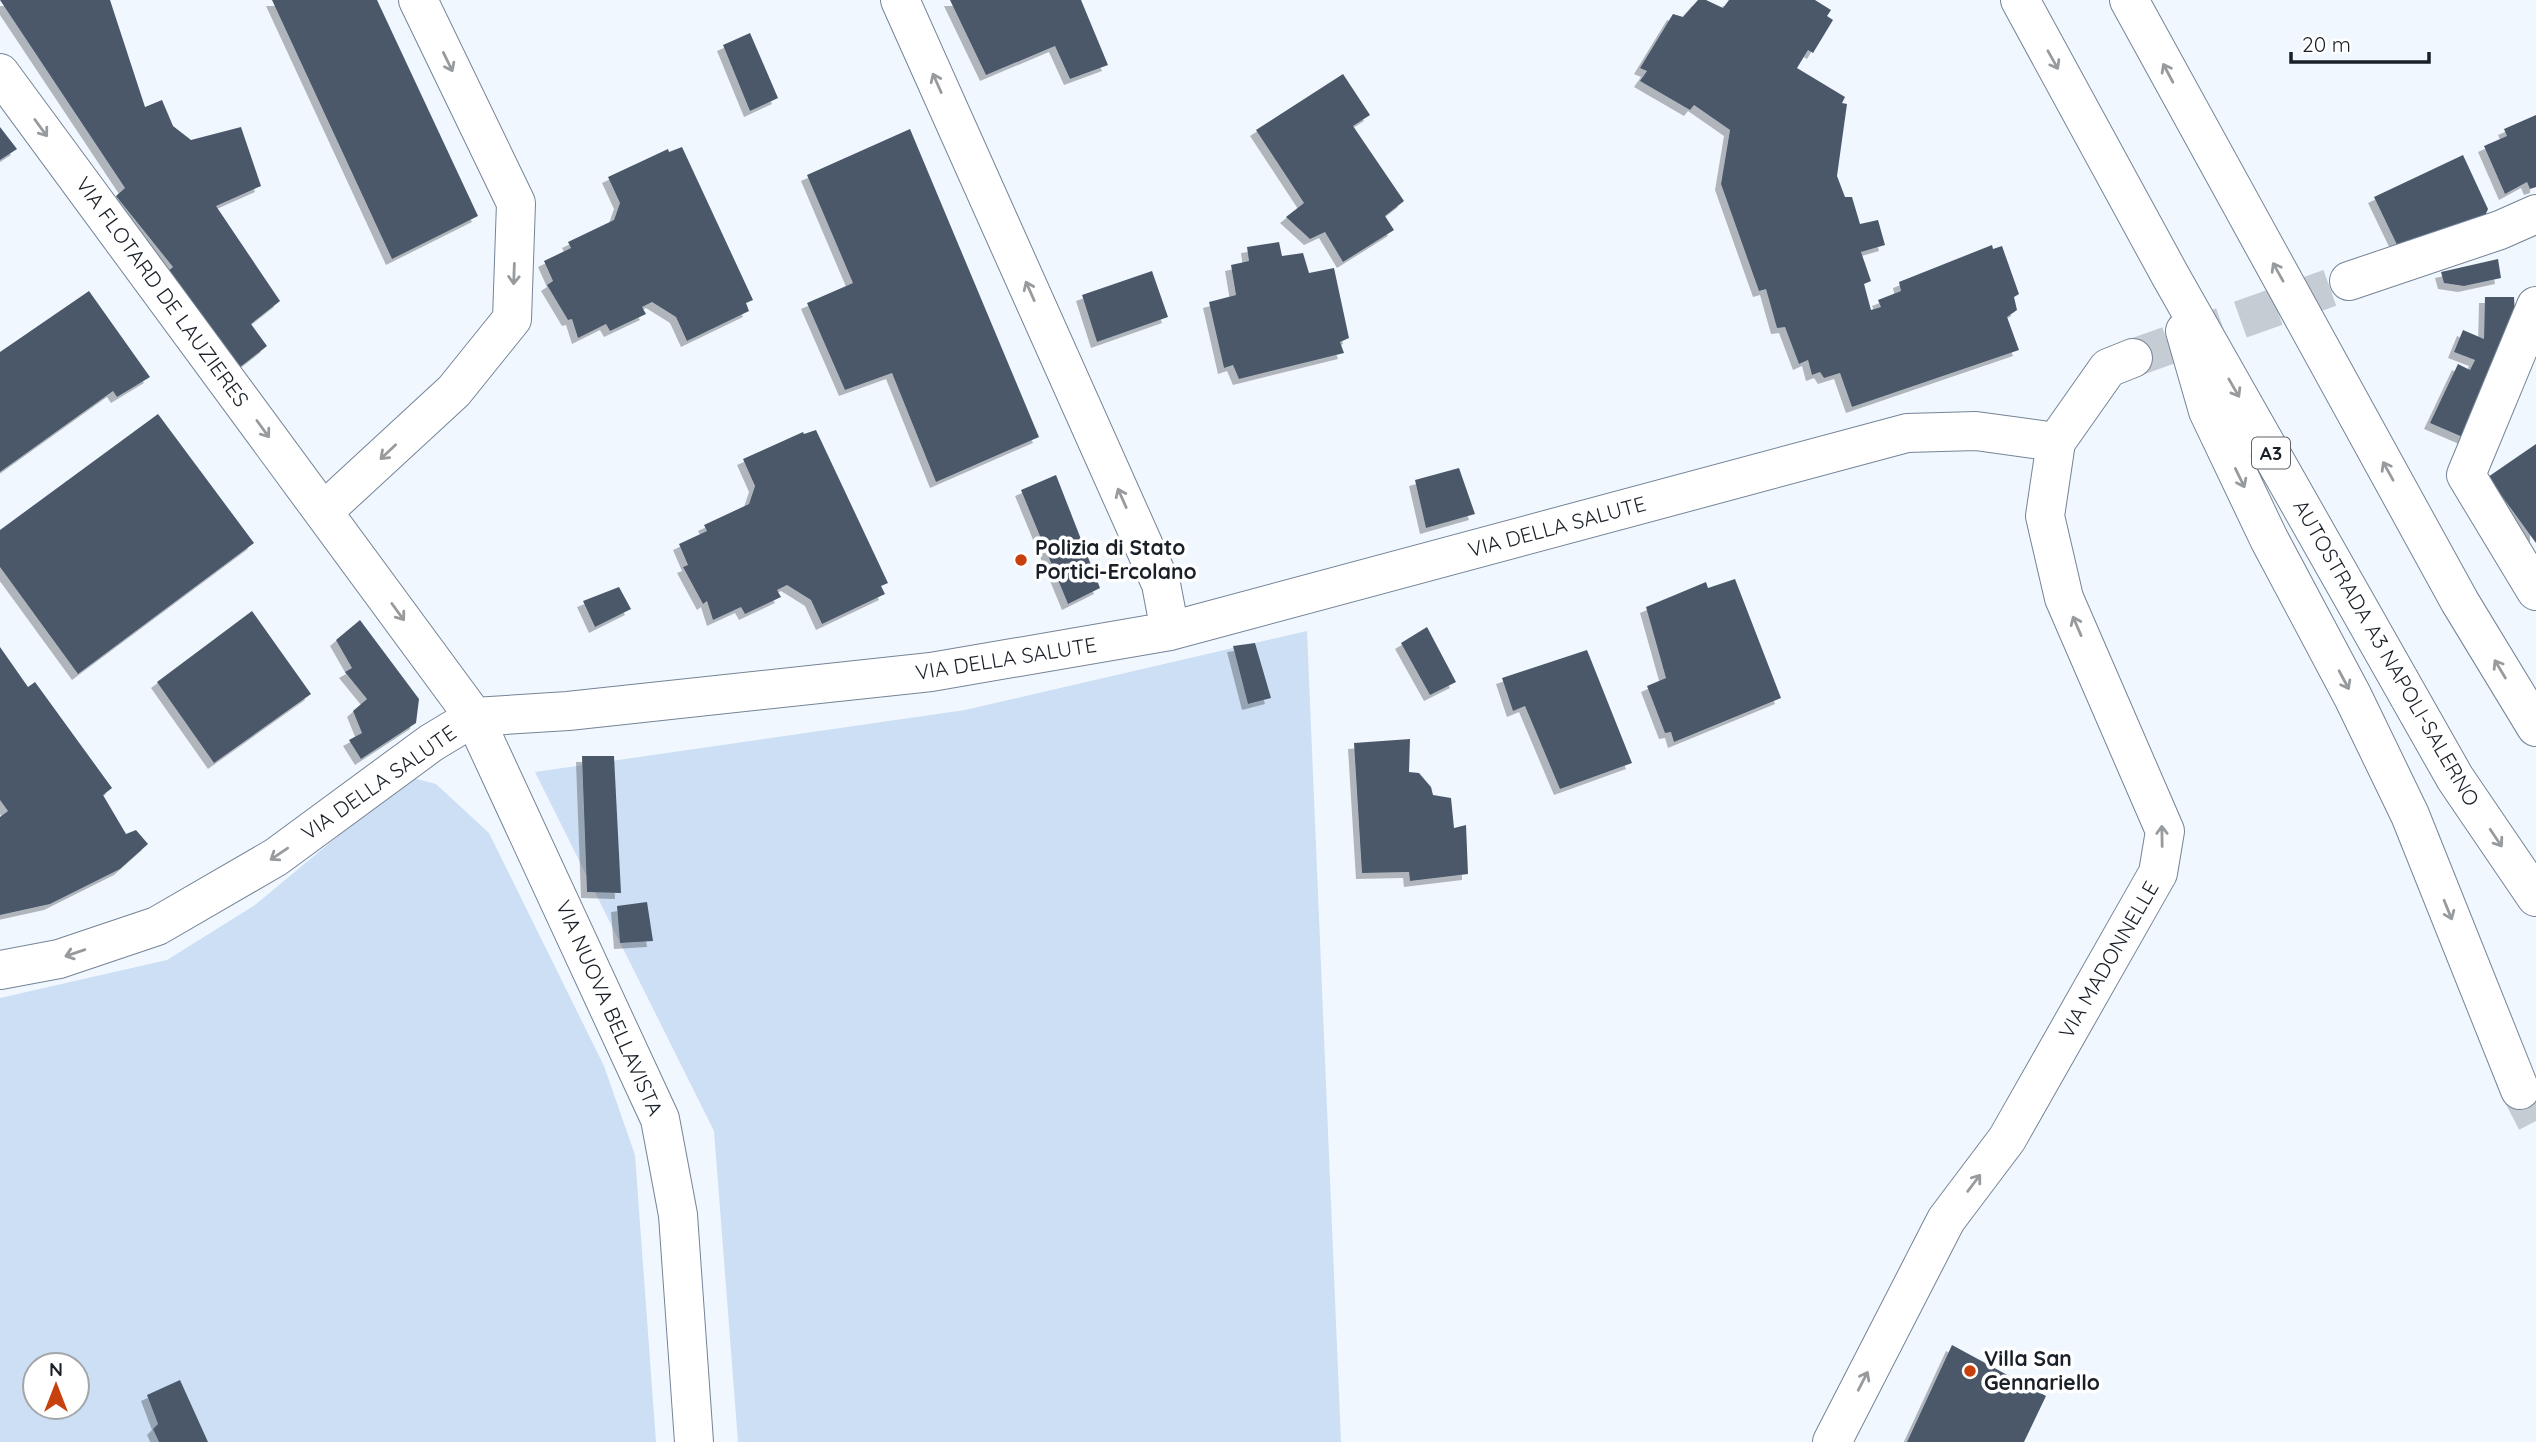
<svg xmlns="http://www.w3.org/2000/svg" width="2536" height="1442" viewBox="0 0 2536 1442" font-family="Quicksand,sans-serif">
<defs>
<filter id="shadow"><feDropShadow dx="-6" dy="6" stdDeviation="0" flood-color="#0004"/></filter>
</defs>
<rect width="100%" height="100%" fill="#f0f7ff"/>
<path fill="#cddff4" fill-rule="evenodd" d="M1307,631L1341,1442H738L714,1131L535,772L965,710Z
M409,777L436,784L489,833L604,1066L635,1155L656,1442H0V998L167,960L255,905ZM35,1365H77V1407H35Z"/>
<path fill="#4b596a" filter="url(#shadow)" d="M0,0H110L145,107L162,100L173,126L191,140L241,127L261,186L216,206L280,301L251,324L267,346L235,371L165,274L173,267L116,196L125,188Z
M272,0H377L478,216L392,259Z
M950,0H1081L1108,65L1070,79L1055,46L986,75Z
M1698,0H1706L1723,8L1729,0H1815L1831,10L1827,16L1833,20L1813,53L1808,50L1797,68L1845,97L1842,103L1847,104L1837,176L1845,197H1852L1860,224L1878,220L1885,245L1861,252L1871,281L1864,284L1871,310L1881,307L1878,300L1901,291L1899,282L1992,245L1993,249L2002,246L2019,294L2014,297L2017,310L2007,317L2019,350L1852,407L1840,373L1824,378L1820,372L1812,375L1808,360L1799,364L1785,327L1777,328L1766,289L1759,291L1721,184L1730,130L1694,105L1690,110L1640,81L1647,71L1640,68L1673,14L1683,17Z
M750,33L778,98L750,111L723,45Z
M1343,74L1370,115L1353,126L1404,201L1385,216L1394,230L1343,262L1325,232L1310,239L1286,217L1304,203L1256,130Z
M2536,115V187L2530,189L2527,182L2505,194L2484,146L2507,136L2504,129Z
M0,127L17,149L0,160Z
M910,129L1039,437L936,482L892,373L845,390L807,303L853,283L807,175Z
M682,147L753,300L746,303L749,311L687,341L676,317L652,302L642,307L646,314L610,331L606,324L578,338L572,319L568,320L547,285L553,281L544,261L571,248L568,242L614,220L620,203L608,177L668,149L669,152Z
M2463,155L2488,209L2485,216L2400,251L2374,197Z
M1279,242L1282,256L1303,253L1309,273L1334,268L1349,338L1340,342L1344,353L1239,379L1233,365L1224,368L1209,302L1236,295L1231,265L1249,261L1247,247Z
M2498,259L2501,278L2464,286L2444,283L2441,272Z
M1152,271L1168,317L1097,342L1082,295Z
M89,291L150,377L117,397L113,391L0,472V352Z
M2485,297H2514L2516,335L2472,441L2430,423L2458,364L2470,370L2475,360L2454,352L2463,330L2484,339Z
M158,414L254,543L78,674L0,567V530Z
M816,430L888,583L881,586L885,594L822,624L811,600L787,585L777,590L781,597L745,614L741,607L713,620L707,601L703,604L683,567L688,565L679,544L707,531L704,525L749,504L755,486L743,459L803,432L804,434Z
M2536,444V543L2488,477Z
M1459,468L1475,514L1426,528L1415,480Z
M1056,475L1100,588L1068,604L1021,490Z
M1735,579L1781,698L1674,742L1671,732L1665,733L1647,686L1666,678L1646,607L1706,582L1708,588Z
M619,587L631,609L595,627L583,601Z
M252,611L311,694L214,763L157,682Z
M360,620L419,699L416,723L361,759L349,740L362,733L353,711L367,699L345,672L352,668L336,640Z
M1427,627L1456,682L1430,695L1401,643Z
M1255,643L1271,698L1248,704L1233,646Z
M0,647L28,687L35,682L112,788L103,795L126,834L136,830L148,844L120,869L50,904L0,915V817L8,811L0,800Z
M1587,650L1632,763L1560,789L1525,706L1513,711L1502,678Z
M1410,739L1409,772L1419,773L1431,787L1433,795L1451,798L1454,828L1466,825L1468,874L1410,881L1409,872L1362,873L1354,743Z
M582,756H614L621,893L587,892Z
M647,902L653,941L620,943L617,906Z
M1952,1345L2046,1396L2024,1442H1907Z
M180,1380L208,1442H159L153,1429L158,1424L147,1395Z"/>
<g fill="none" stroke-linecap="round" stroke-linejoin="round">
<path stroke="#c5ccd4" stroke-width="38" stroke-dasharray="38 19" stroke-linecap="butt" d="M2133,358L2349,281"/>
<path stroke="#c5ccd4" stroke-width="38" stroke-dasharray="38 19" stroke-linecap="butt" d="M2520,1090L2536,1121"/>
<defs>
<path id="minor" d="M900,0L1161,584L1170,631
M0,73L474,717L660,1119L678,1215L694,1442
M2349,281L2500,230L2536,214
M2536,306L2466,475L2536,591
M324,511L454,391L512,319L516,203L418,0
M0,970L59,959L157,926L276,857L431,743L474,717L568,711L931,672L1170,631L1907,433L1976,431L2056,442
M1832,1442L1946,1220L2007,1139L2158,873L2165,831L2064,598L2045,516L2056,442L2108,368L2133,358"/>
<path id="motorway" d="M2020,0L2170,275L2455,778L2536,897
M2129,0L2460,602L2536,727
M2185,331L2208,411L2269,539L2353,697L2410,815L2520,1090"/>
</defs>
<use href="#minor" stroke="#748496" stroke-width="40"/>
<use href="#motorway" stroke="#748496" stroke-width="40"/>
<use href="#minor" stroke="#fff" stroke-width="38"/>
<use href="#motorway" stroke="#fff" stroke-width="38"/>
</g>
<defs><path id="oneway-shaft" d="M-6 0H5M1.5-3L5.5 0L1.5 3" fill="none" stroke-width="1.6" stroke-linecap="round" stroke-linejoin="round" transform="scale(1.75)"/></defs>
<g stroke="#989b9e">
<use href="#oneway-shaft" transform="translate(2053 60) rotate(61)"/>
<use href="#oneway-shaft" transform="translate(448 62) rotate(64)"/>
<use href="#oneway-shaft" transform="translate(2168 73) rotate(-118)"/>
<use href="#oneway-shaft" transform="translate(937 83) rotate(-114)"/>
<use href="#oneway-shaft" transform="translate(41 128) rotate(54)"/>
<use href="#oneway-shaft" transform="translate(2278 272) rotate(-119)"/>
<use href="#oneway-shaft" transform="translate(514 274) rotate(92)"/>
<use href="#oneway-shaft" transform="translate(1030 291) rotate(-114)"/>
<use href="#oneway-shaft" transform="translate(2234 388) rotate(60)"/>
<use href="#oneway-shaft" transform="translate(263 429) rotate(54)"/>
<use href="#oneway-shaft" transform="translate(388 452) rotate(137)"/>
<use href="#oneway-shaft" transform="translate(2388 471) rotate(-119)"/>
<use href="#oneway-shaft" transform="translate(2240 478) rotate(64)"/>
<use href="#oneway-shaft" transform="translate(1122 498) rotate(-114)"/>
<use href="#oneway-shaft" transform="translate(398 612) rotate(54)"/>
<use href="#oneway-shaft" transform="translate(2077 626) rotate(-113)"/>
<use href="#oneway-shaft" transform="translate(2500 669) rotate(-121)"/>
<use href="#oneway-shaft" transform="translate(2344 680) rotate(62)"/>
<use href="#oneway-shaft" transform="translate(2162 836) rotate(-91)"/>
<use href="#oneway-shaft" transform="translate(2496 838) rotate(56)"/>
<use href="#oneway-shaft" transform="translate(279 854) rotate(146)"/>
<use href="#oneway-shaft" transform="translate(2448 910) rotate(68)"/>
<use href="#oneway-shaft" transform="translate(75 953) rotate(161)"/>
<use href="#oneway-shaft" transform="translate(1974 1183) rotate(-53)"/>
<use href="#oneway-shaft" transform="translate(1863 1381) rotate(-63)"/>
</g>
<g fill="#c7400d" stroke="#fff" stroke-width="2.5">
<circle cx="1021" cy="560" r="7"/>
<circle cx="1970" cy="1371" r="7"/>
</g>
<g text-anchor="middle" stroke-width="7" stroke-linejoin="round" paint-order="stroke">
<rect fill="#fff" stroke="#5f6368" stroke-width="2" x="2252" y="437.5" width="38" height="31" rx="5"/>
<g font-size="19" font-weight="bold" fill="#1a2028">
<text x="2271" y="460">A3</text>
</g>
<g font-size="21" fill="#1a2028" stroke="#fff">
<text transform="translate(162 292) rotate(54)" y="7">VIA FLOTARD DE LAUZIERES</text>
<text transform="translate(1557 527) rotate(-15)" y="7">VIA DELLA SALUTE</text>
<text transform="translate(2386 653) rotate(60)" y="7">AUTOSTRADA A3 NAPOLI-SALERNO</text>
<text transform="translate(1006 659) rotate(-9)" y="7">VIA DELLA SALUTE</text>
<text transform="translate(379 783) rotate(-35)" y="7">VIA DELLA SALUTE</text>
<text transform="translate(2109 960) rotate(-60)" y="7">VIA MADONNELLE</text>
<text transform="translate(609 1008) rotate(66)" y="7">VIA NUOVA BELLAVISTA</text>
</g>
<g font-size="21" font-weight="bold" fill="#1a2028" stroke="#fff" text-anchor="start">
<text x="1035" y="555">Polizia di Stato<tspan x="1035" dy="24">Portici-Ercolano</tspan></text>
<text x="1984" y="1366">Villa San<tspan x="1984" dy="24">Gennariello</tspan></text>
</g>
</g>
<g transform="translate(56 1386)"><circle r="33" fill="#ffffff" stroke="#a3a6a9" stroke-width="2"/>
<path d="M0-5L12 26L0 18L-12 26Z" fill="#c7400d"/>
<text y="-10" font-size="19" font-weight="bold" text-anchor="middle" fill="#1a2028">N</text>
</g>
<path d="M2291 52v10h138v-10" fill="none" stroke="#1a2028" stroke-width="3.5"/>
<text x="2302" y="52" font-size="21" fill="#1a2028" stroke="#ffffff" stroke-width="5" paint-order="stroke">20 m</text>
</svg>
